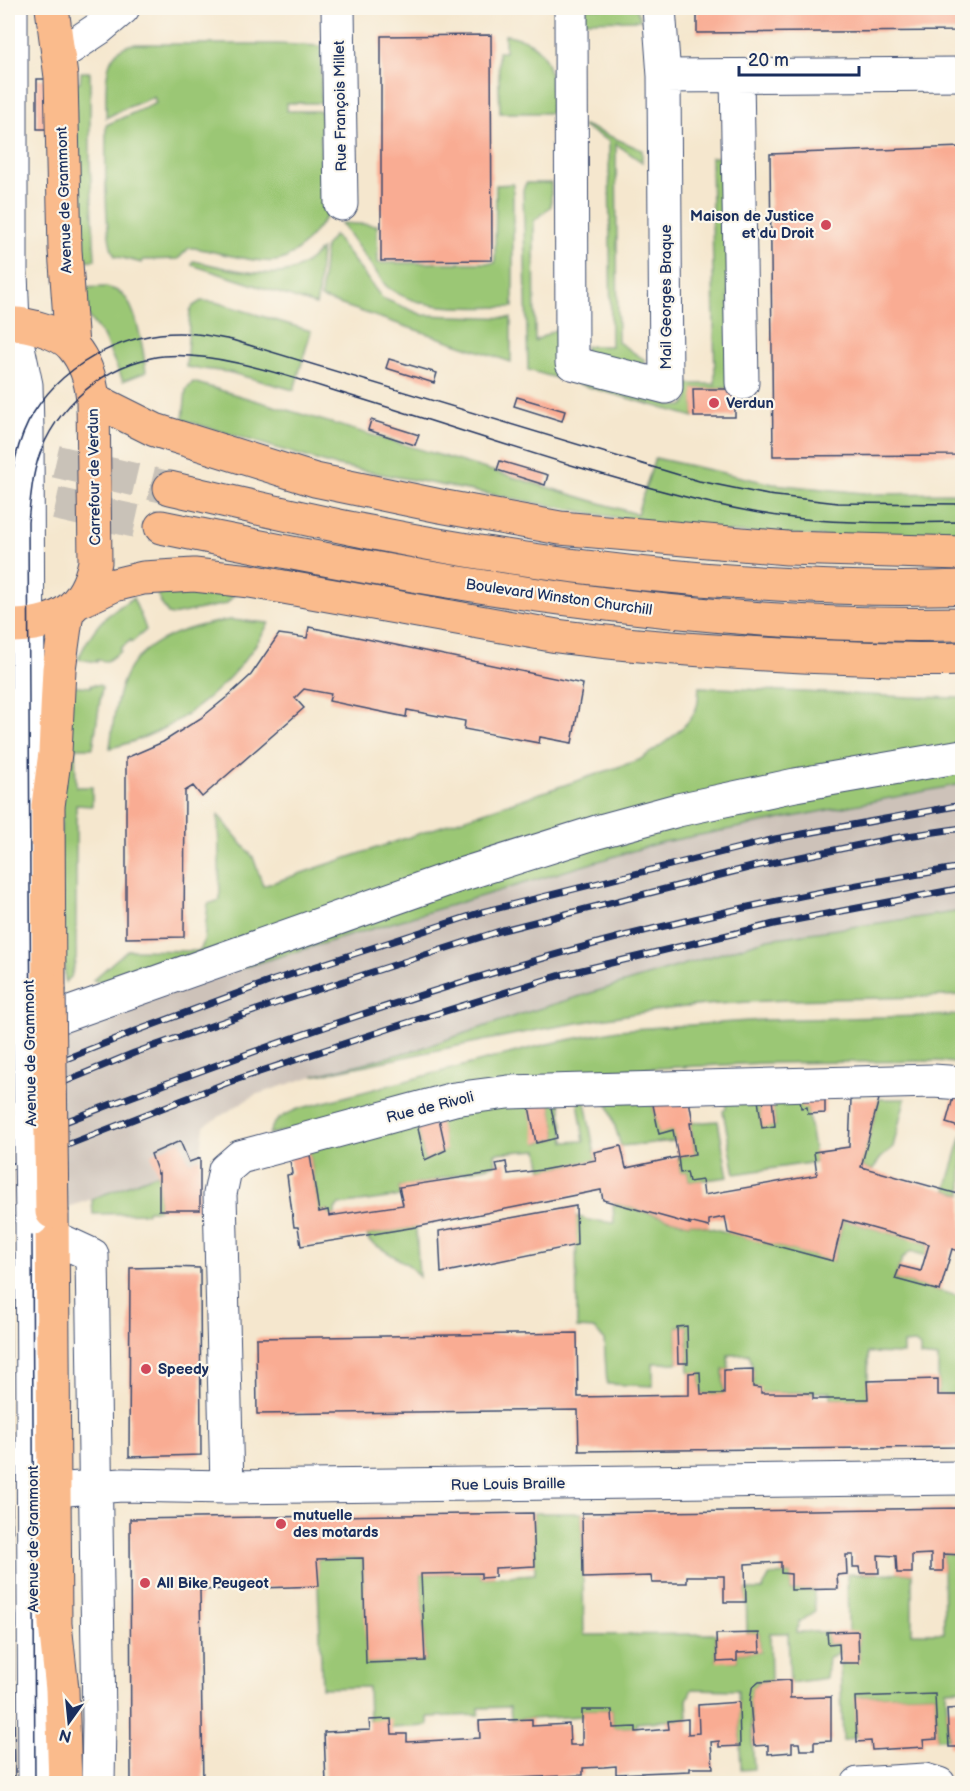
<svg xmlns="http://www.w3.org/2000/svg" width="970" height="1791" viewBox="0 0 970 1791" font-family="'Balsamiq Sans',sans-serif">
<rect width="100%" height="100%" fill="#fbf7ec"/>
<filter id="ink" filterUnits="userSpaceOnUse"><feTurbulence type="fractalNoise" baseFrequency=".0167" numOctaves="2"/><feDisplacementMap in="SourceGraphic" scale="12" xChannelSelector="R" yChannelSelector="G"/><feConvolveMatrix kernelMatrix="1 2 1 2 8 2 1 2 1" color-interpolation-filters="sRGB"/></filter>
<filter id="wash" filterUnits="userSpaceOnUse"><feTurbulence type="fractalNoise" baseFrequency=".008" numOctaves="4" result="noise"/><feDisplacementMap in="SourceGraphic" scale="24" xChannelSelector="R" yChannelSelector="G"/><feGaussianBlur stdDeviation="1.35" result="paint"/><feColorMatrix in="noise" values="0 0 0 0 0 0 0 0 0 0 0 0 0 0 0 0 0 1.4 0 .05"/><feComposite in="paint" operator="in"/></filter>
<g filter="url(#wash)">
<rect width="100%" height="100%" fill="#f5e7ce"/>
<path fill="#cdc2b9" d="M962,784V911L768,939L419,1049L313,1076L255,1095L204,1126L200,1158V1210H159V1174L92,1199L8,1227V1052L144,997L660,843Z"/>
<path fill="#9bc775" stroke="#5b7b6a" stroke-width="1.5" d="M587,8H636L641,20L583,21Z
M505,35C513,35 520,38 527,41C555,56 552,87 551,113H500L498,52H505Z
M276,44L321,46V103H287V111H321V204H336C323,220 301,255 281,260C262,266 216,251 194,248H189L178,259L143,260L142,263L115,256C103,241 106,149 106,125L156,103L154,97L121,110L106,118C107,92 99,48 135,44Z
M81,72H90V162L95,260L76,261L75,83L80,82Z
M584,125L642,150V162L616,144L618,342L645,360L642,371L585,358V346H611L609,141L583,127Z
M711,157H725L731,388L694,389V417L528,370L523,190L526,183H551V206L534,221L535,341L562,326L568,374L675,406H683L688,400V384H715Z
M513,184V307C471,307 421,313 386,286L341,223L377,225L378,263H495L496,185Z
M334,235L382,298L423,315L511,318V362L321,298L325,247Z
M321,249L318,296L316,305L192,265L193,261C221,266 269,281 296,269C306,265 313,257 321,249Z
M106,287C112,289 119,290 123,295C137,308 144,353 146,372L123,381L103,336L84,311L78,288Z
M201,301L215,302L311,331L294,390L228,372L186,367L190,311L193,306Z
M193,382L637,514L655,458L773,484L873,494L962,493V543L682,530L333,465L183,420L186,390Z
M185,590L234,595L226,604L172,615L168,614L161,603L157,591Z
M133,598C138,610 142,617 146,630L132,642L131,640L120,649L121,651L107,661L97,660V662L78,659C93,627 103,616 133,598Z
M230,620L269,623C236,683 178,733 110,748C113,725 115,701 124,679C141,638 191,626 230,620Z
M69,685L91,687V685H99L102,687L93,748H75L76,787H92V806L76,805V958L71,977L65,982L60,847Z
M699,687L908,697L962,698V784L659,843L144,997L93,980L127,950L200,951L204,941L208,904L220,900L218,815L253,857L263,886L639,760C656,749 691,727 697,706C699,701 698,693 699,687Z
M962,911V995C859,1001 755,996 653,1011C539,1027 426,1053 313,1076L419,1049L512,1017L768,939Z
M962,1015V1064L937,1061L764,1063L615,1070L584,1078L269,1134C274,1119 284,1115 298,1109L547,1044L618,1030L763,1020Z
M772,1099H800L801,1107H807L816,1162L735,1174L723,1111L726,1109L725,1100H758L762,1127L775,1126Z
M879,1099H905L893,1147L881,1158L872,1170L861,1167Z
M652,1100L659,1133L673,1130L675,1141L621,1146L607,1101Z
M528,1101L537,1143L557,1138L550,1102H560L565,1142L584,1141L578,1101H585L596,1160L542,1170L538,1150L495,1153L496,1164L429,1182L399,1187L401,1196L339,1205L335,1209V1215L329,1216L328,1210L319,1212L309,1149L416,1119L425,1160L445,1150L438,1114Z
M718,1121L728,1177L689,1182L687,1172L680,1173L678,1157L695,1153L690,1123Z
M962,1134V1195L946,1190Z
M159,1173V1210H148L146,1213L93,1214L92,1199Z
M613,1203L689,1224V1222L833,1261L843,1220L929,1244L926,1256L911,1251L902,1259L895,1279L962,1297V1395H938V1358L920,1356V1347L915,1343L903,1344V1354L868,1353V1399H831V1392L761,1393L760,1388L753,1387V1369L749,1354L728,1355L729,1370H723L724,1394H701L700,1373H689L687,1326L677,1327L678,1363H653V1386L607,1384L604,1340L595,1329L577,1328L576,1216L588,1220L614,1223Z
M416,1227L419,1277L410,1266L369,1241L367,1235Z
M533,1513H582L584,1635L716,1634L717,1661H737V1653L760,1652L759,1633H747L746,1590H762L770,1575L791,1574V1590H814L815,1611L798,1623L797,1632H827L828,1644L839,1643L840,1652L828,1658L826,1678L790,1683L788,1633H770L771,1681L758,1682L752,1688L750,1701L754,1769L741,1770L738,1690L692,1689L687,1700L688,1719L636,1723V1727L613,1728L612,1710H582V1716L511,1720L510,1707L479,1708V1715L428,1717V1726L391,1728L369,1720L368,1687L322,1688L317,1559L363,1558L367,1663L425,1661L421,1574L481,1573V1578L535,1574Z
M943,1554L962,1555V1689L946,1690L948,1739H937L935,1694L856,1697V1737L843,1741L840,1663L859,1662L858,1632H848L847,1574L912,1573V1633H944Z"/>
<g id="blocks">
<path fill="#f9ac93" d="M697,8H962V31L697,33Z
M491,35L492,260L381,261V36Z
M37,79H48V129H37Z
M962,147V455L773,456L770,154Z
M389,359L437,373L434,383L386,368Z
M693,389H735V417H694Z
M517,397L565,411L562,421L514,406Z
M371,420L419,435L415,445L368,430Z
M500,461L548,475L545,485L497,470Z
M309,627L583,684L572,743L540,737L539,743L464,729L465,721L407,710L406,717L329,701L331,694L304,689L295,698L304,708L202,797L193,786L185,791L184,937L126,938V758L163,742L201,718L227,697L251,675L279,634L307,638Z
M953,1098H962V1128L946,1123Z
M772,1099L775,1126L762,1128L758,1100Z
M800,1099H825V1113L808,1114L807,1107L801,1108Z
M851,1099H879L861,1167L962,1195V1252L952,1249L940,1291L895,1279L900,1266L921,1271L929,1244L843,1220L833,1261L728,1233L725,1217L709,1220V1227L689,1222L690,1224L603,1200L601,1190L416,1227L301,1246L298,1227H294L287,1175L292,1174L289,1153L309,1149L319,1212L328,1210L329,1216L403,1205L399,1187L498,1172L496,1164L506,1162L508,1174L542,1170L596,1160L594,1152L621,1146L626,1168L678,1157L680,1173L687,1172L689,1182L702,1180L704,1195L817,1175L814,1152L849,1147Z
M652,1100H689L693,1123H690L695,1154L678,1157L673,1130L659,1134Z
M528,1101L550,1102L557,1138L536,1143Z
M438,1114L446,1150L425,1160L416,1119Z
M180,1141L189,1162L200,1158V1210H159V1173L158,1174L151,1154Z
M576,1206L577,1245L441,1273L439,1231Z
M169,1267L200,1268L201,1455L129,1457L130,1268Z
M687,1326L688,1363H678L677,1327Z
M577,1333L578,1397L689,1395V1373L700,1372L701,1394H724V1370L753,1369V1387L761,1388V1393H813V1399H868L867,1381L938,1379V1395H962V1447L579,1451L578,1410L257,1414L256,1338Z
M962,1508V1555L943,1554V1571H931V1554L912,1555V1573H897L896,1556L878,1555L879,1573H860L859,1567H853V1555H846L847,1574L837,1575L838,1589L791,1590V1574L781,1573V1562L745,1564L746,1602H724V1576H687V1583H652L651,1576L583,1578L582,1513Z
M533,1513L535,1566L495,1568V1577L481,1578V1573L421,1574L425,1661L366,1663L363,1558L317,1559L319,1586L200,1590L203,1784H131L130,1519Z
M858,1631L859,1663H840L839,1643L828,1644L827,1632Z
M759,1633L760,1652L737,1653V1661L717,1662L716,1634Z
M790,1680V1698L831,1697V1741L814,1742V1750H800L799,1743H792V1752L768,1754V1745L754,1746L750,1701L752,1688L759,1682Z
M935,1694L937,1739L923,1740L924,1747L872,1750L871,1741L857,1742L855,1697Z
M739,1702L740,1746L719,1747V1741L711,1742L713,1768H690V1771L616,1774V1766L604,1767L583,1768V1775L390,1784H326L324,1732L370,1730L369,1720L391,1719L392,1734H407V1742L480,1738L479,1721L532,1719V1726L569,1724L570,1745H582V1710H612L613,1728L636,1727V1732L669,1729L668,1721L688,1719V1734L699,1733L698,1705Z
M962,1708V1747H949L947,1709Z"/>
</g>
</g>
<g filter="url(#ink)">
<use href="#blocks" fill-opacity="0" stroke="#3c4b6f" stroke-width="1.5"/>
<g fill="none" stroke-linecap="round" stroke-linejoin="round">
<path stroke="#c9c2b8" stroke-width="33" stroke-dasharray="33 16" stroke-linecap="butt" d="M8,450L170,488
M8,493L161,527"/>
<defs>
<path id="minor" d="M11,8V273L13,323L26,385L27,430L29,995
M338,8L341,204
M571,8L572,363L666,387L664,76L659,8
M59,55L98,29L123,8
M664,76L962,74
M737,76L742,383
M8,1035L454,877L597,832L678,810L795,785L962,756
M32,1219L35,1784
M53,1237L92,1255L99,1720L98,1784
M227,1487L220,1194L225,1170L240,1157L454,1099L508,1092L933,1081L962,1083
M53,1490L122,1485L227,1487L962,1478
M858,1784L925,1780L939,1784"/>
<path id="major" d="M52,8L61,77L65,250L72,346
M8,324C25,322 62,333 73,347C85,361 91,381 93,399L95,562C85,611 55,626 8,626
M93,399L155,430L315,480L440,506L560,528L787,548L962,553
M170,488C236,503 302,519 369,532C503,559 640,577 777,584C838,588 901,590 962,587
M161,527C425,581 692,630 962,624
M80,601L114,585L143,578L194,575L250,581L557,636C638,647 720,652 803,656C856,658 909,661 962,659
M49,989L48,806L55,753L59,669L67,612
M52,1212L55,1624L62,1689L65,1784"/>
</defs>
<use href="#minor" stroke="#3c4b6f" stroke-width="35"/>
<use href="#major" stroke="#3c4b6f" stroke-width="35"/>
<use href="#minor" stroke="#fff" stroke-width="33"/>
<use href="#major" stroke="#fabb8c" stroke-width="33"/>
<path stroke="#1b2f5e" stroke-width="1.5" d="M8,527C8,488 13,446 34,412C67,360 134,327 196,334C208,335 220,338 232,340L699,481L768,495L838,503L962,504
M8,619V832
M8,1086L15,1784
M35,1784L28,522C30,505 31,487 35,470C48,415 96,369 151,358C209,346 301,381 358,398C469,432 580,471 694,499C726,507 759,514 793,518C849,524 906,523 962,522"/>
<defs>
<path id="rail" d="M8,1082L136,1031L274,980L482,912L775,839L962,805
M8,1105L134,1053L285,1000L503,930L756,866L894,838L962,828
M8,1144C210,1065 414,991 624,936C735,908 849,885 962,867
M8,1168L229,1082L391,1028L561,975L774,924L962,888"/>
</defs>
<use href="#rail" stroke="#1b2f5e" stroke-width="7"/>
<use href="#rail" stroke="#fbf7ec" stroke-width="4.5" stroke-dasharray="14" stroke-linecap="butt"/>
<defs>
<path id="minor-bridge" d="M29,995L32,1219"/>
<path id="major-bridge" d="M49,989L52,1212"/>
</defs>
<use href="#minor-bridge" stroke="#3c4b6f" stroke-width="35" stroke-linecap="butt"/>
<use href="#major-bridge" stroke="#3c4b6f" stroke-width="35" stroke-linecap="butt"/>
<use href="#minor-bridge" stroke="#fff" stroke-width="33"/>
<use href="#major-bridge" stroke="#fabb8c" stroke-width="33"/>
</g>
</g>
<g fill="#d1495b" stroke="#fbf7ec" stroke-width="2">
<circle cx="826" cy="225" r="6"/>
<circle cx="714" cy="403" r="6"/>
<circle cx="146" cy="1369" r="6"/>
<circle cx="281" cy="1524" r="6"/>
<circle cx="145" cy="1583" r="6"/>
</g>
<g text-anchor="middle" stroke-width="4.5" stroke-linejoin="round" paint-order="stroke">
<g font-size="15" fill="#1b2f5e" stroke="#fbf7ec">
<text transform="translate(340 106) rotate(-91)" y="5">Rue François Millet</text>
<text transform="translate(64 200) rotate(-92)" y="5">Avenue de Grammont</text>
<text transform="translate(666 297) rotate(-90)" y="5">Mail Georges Braque</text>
<text transform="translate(94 477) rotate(-91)" y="5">Carrefour de Verdun</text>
<text transform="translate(559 597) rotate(8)" y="5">Boulevard Winston Churchill</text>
<text transform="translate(30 1053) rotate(-91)" y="5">Avenue de Grammont</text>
<text transform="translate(430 1107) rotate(-14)" y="5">Rue de Rivoli</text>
<text transform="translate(508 1484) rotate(-1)" y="5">Rue Louis Braille</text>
<text transform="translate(33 1539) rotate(-90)" y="5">Avenue de Grammont</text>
</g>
<g font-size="15" font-weight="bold" fill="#1b2f5e" stroke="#fbf7ec" text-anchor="start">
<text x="814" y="221" text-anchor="end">Maison de Justice<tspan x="814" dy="17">et du Droit</tspan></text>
<text x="726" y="408">Verdun</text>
<text x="158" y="1374">Speedy</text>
<text x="293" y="1520">mutuelle<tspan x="293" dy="17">des motards</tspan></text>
<text x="157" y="1588">All Bike Peugeot</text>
</g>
</g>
<rect width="970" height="1791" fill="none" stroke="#fbf7ec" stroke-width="30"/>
<g transform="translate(69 1722) rotate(195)" stroke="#fbf7ec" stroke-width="4.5" paint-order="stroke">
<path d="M0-4.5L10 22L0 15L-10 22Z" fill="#1b2f5e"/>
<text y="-9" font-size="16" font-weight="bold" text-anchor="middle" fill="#1b2f5e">N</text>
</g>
<path d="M739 66v9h120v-9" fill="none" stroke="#1b2f5e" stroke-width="3"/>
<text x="748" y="66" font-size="18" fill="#1b2f5e" stroke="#fbf7ec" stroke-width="4.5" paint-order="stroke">20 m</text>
</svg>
